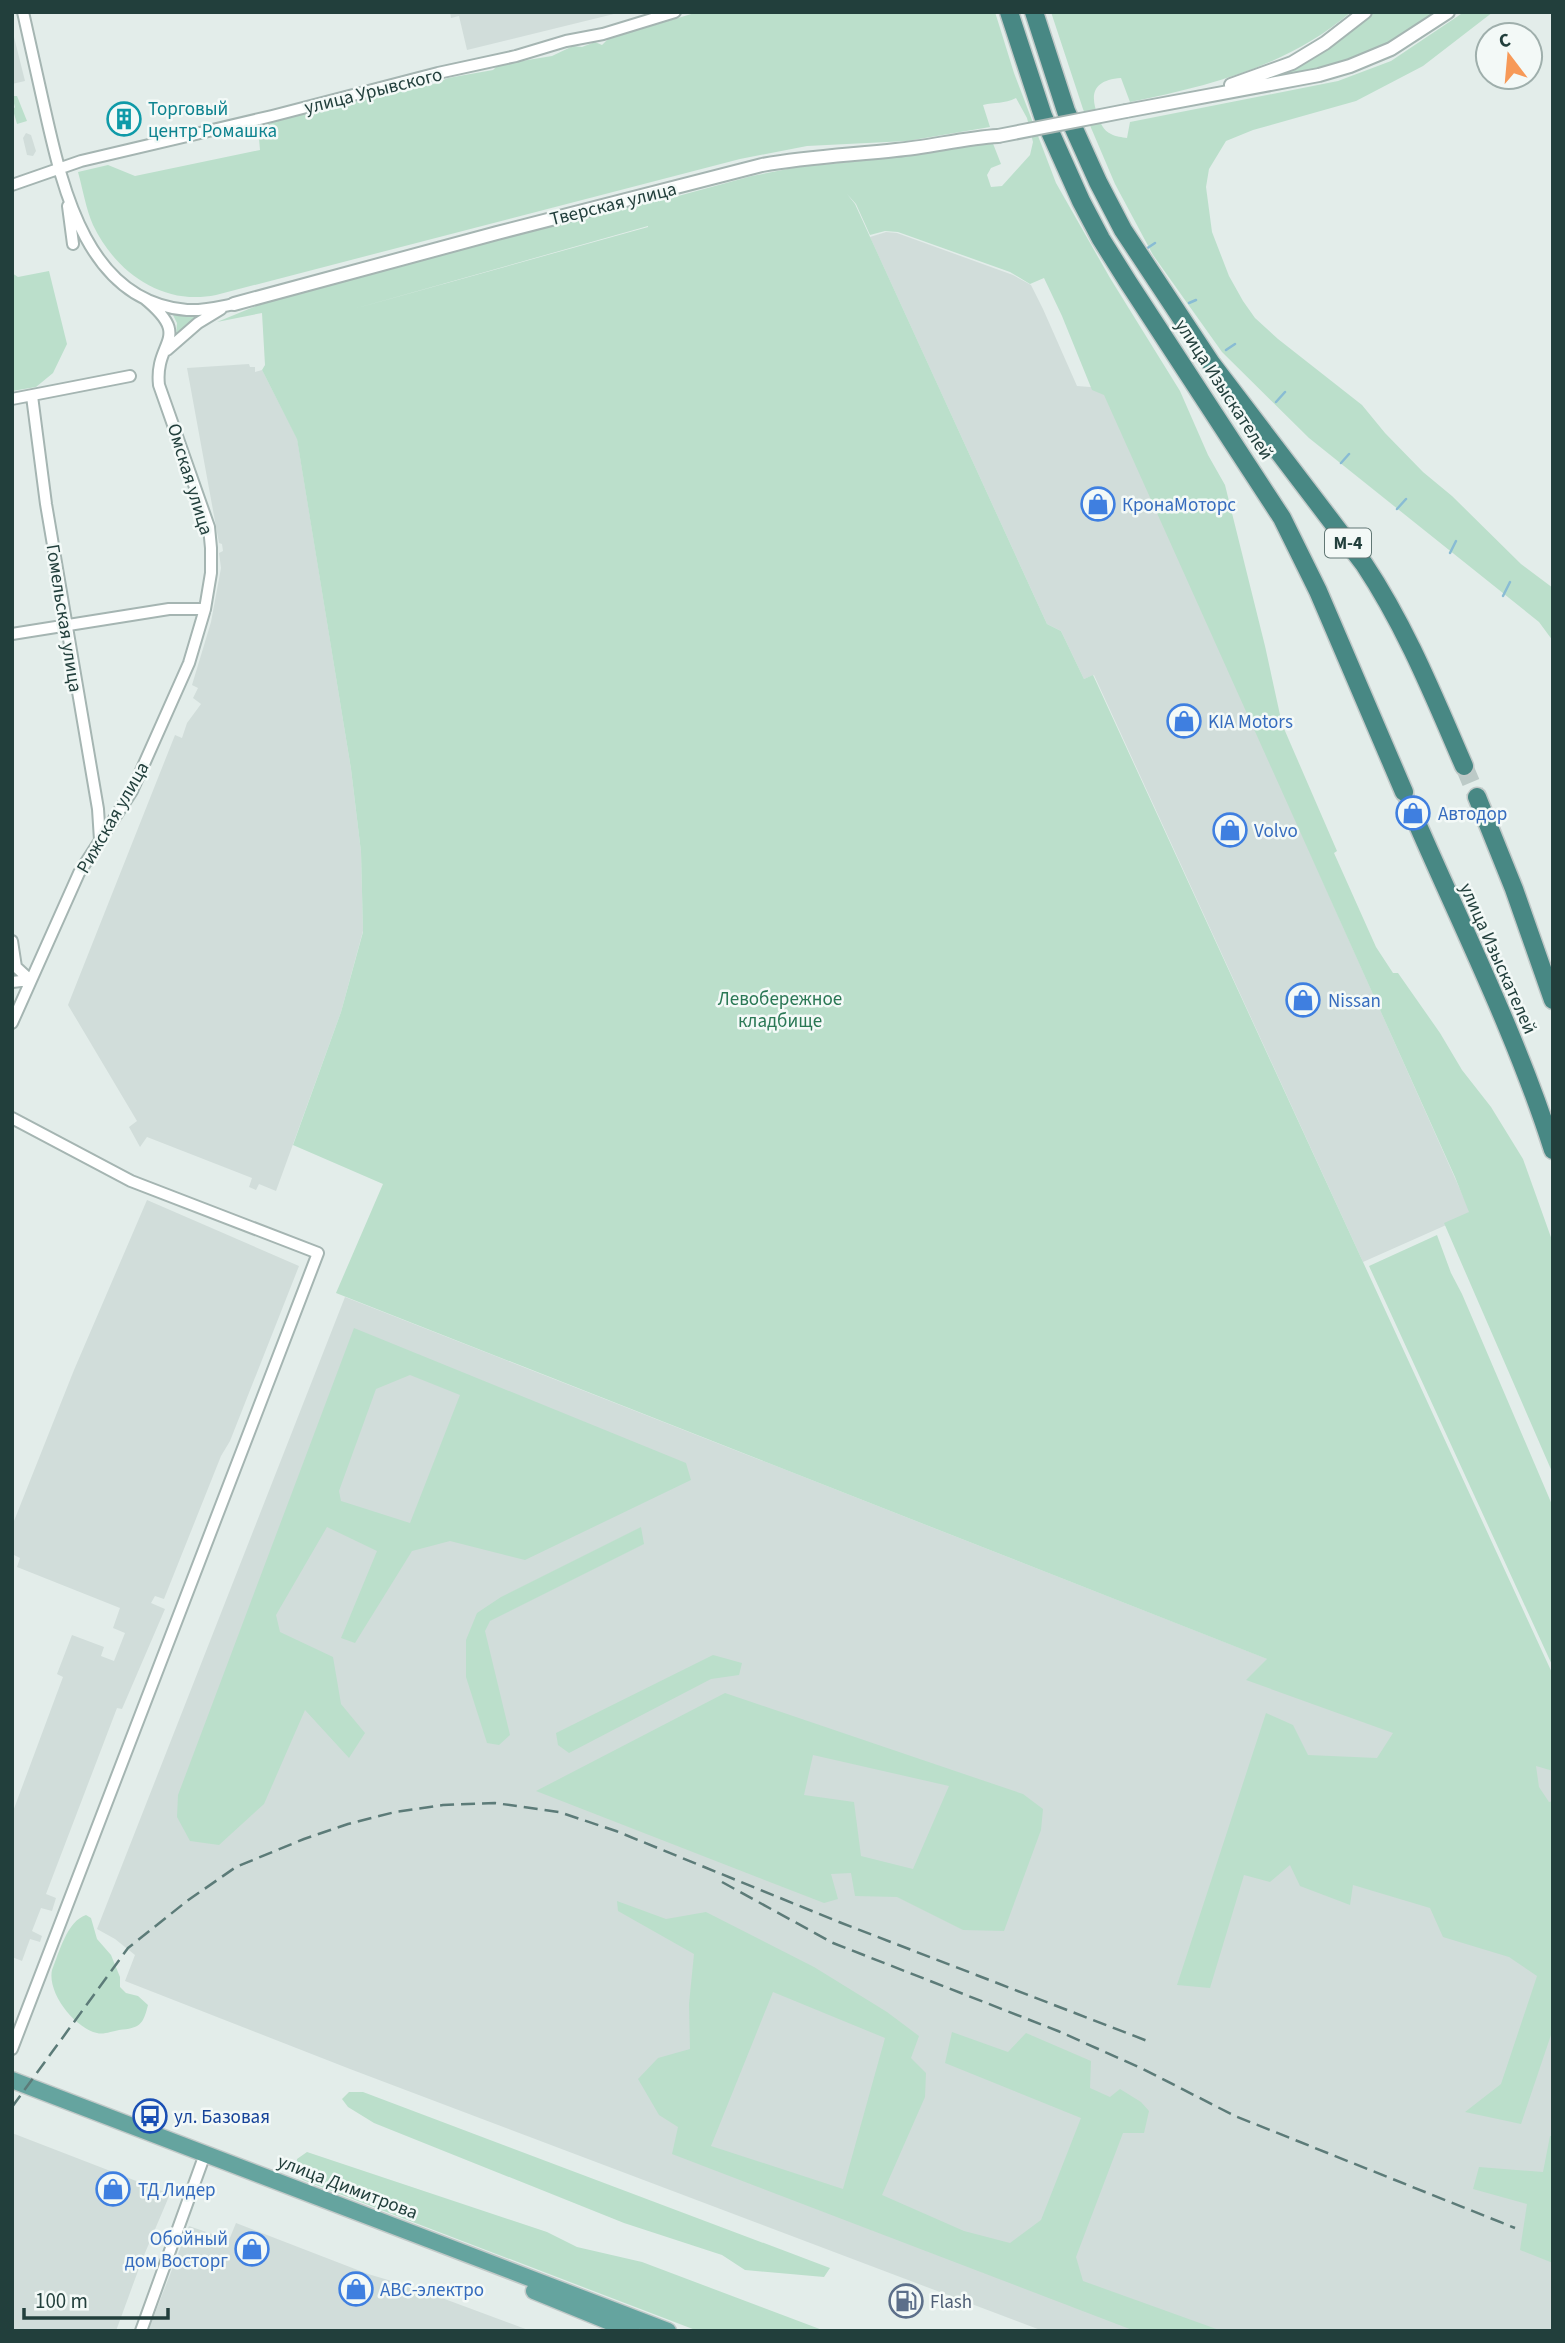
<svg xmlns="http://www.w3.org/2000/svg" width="1565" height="2343" viewBox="0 0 1565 2343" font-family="'Source Sans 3',sans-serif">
<rect width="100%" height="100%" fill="#e3edea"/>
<path fill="#d1ddda" d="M450,12H622L467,50L459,16L451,18Z
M12,29L25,81L12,84Z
M26,133L31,135L36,151L33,156L27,155L23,138Z
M886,232L897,233L1013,275L1031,285L1043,309L1077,386L1103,388L1471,1214L1363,1262L1094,675L1084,679L1061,631L1047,624L870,237Z
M249,364L250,367H255V372L262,370L297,438L351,769L361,852L363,931L341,1012L276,1191L259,1184L256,1190L249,1187L252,1178L147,1137L140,1147L129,1127L137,1121L68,1005L175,735L182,738L187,723L201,704L193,698L198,688L192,685L211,622L221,568L219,553L223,551L222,544L219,543L187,368Z
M147,1200L299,1266L230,1441L221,1456L164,1599L155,1596L151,1603L165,1609L122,1709L117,1708L46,1894L56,1898L52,1911L41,1908L32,1931L42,1936L40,1942L30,1939L22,1961L12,1957V1814L63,1677L57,1674L72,1635L104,1647L101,1656L114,1661L125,1633L113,1628L120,1608L17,1567L20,1558L12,1554V1526L74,1370Z
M345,1297L1553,1771V2331H1043L350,2069L125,1981L135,1955L115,1939L97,1929Z
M12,2133L170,2194L142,2260L116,2331H12Z
M236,2223L368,2274L415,2288L531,2331H148L189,2226L229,2240Z"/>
<path fill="#bbdfcb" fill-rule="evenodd" d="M698,12H995L1014,73L1056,183L1110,278L1180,391L1208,455L1225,485L1265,646L1282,724L1337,851L1334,853L1376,947L1393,973H1398L1440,1033L1462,1070L1491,1107L1523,1159L1553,1243V1474L1444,1223L1469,1212L1455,1177L1104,395L1092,390L1062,316L1044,278L1030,284L1010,272L898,232L885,231L870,235L856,204L847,194L855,204L1047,624L1061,631L1084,679L1093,675L1553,1675V1771L1536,1766L1539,1787L1549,1802L1553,1801V2029L1521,2124L1465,2112L1501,2084L1537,1976L1509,1957L1443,1937L1430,1908L1353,1885L1350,1905L1300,1886L1290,1865L1270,1882L1244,1875L1210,1988L1177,1985L1266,1713L1293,1725L1308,1755L1377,1758L1393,1733L1246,1680L1267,1659L336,1293L383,1184L293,1145L341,1012L363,932L361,852L351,769L297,439L262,370L265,365L262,313L217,322L271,300L665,194L667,199L752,176L798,167L889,158L992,141L1001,164L991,168L987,175L991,187L1002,186L1030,155L1033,142L1027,118L1016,98C1004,104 995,102 983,105L990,127L907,141L807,146L740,159L216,295C163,306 116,273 93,225C86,209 83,190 78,172L108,165L135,176L260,150L258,127L302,114L409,87L431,85L448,78L493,70L498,65L552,56L573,46L582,47L595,42L602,45L608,39ZM648,226V227L350,310Z
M1051,12H1351C1288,66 1210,86 1130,102L1121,78C1094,80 1089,93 1098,116C1101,124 1103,130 1111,134C1116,137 1122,137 1127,138L1130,122L1338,81L1391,61L1464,12H1493L1423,66L1356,101L1253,130L1226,141L1209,169L1206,187L1212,232L1229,276L1243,301L1255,318L1278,339L1362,405L1385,433L1423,472L1452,496L1521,564L1553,588V641L1539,622L1309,438L1222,352L1153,255L1115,184L1083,109Z
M1370,12H1439L1411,32L1359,60L1255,83Z
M12,96H17L27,121L17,124L13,110L15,107Z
M49,271L67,344L53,373L36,387L12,391V273L18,277Z
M172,313L204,314L176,336L177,323Z
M1437,1235L1451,1273L1462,1294L1553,1507V1667L1369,1266Z
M354,1328L686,1463L691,1480L525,1560L450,1541L412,1551L355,1643L341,1638L377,1551L327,1527L276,1615L280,1632L333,1657L341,1704L365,1733L349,1758L305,1710L264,1804L219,1845L190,1841L177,1817L178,1795ZM410,1375L460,1395L410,1523L341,1501L339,1491L376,1389Z
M641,1527L644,1544L490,1621L485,1631L510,1735L499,1745L487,1743L466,1677V1640L477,1613L501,1597Z
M713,1655L742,1663L739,1675L711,1679L569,1753L558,1745L556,1733Z
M725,1693L1023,1794L1043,1809L1041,1830L1004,1931L963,1930L897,1897L855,1896L851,1873L831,1874L838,1899L824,1903L536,1791ZM813,1755L949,1786L913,1869L861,1856L854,1802L804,1795Z
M617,1901L666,1919L706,1912L814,1967L887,2012L919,2036L911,2058L926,2073L925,2097L882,2195L964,2231L1010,2243L1041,2220L1081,2118L945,2063L952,2032L1008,2052L1026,2033L1091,2061L1090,2088L1110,2097L1120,2089L1141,2102L1149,2111L1144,2133H1123L1076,2257L1083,2281L1222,2331H1135L672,2154L678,2127L659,2115L638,2079L658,2058L690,2049L689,2004L694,1954L618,1911ZM773,1992L885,2038L843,2189L711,2146Z
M86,1915L91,1918L97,1939L111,1955L120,1977V1987L126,1993L138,1996L148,2005C143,2025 140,2028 119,2030C113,2031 103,2035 97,2033C75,2028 47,1993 52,1970C59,1953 67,1921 86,1915Z
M349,2092H363L830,2268L824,2277L745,2270L722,2255L624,2223L374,2123L348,2107L342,2099Z
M1550,2136H1553V2263L1520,2250L1527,2204L1473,2189L1479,2167L1543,2172Z
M307,2152L547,2232L577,2247L642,2262L825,2331H698L303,2180L296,2174L297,2159Z"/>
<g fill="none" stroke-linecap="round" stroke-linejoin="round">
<path stroke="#89bcd4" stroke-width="2.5" d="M1146,249L1155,243
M1189,303L1196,300
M1226,350L1235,344
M1276,402L1285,392
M1341,463L1349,454
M1397,509L1406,499
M1450,553L1456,541
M1503,596L1510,582"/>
<path stroke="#bccac7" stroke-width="18" stroke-dasharray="18 9" stroke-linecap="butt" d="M1464,766L1477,797
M1404,792L1417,823"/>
<defs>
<path id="minor" d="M23,12C30,44 37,75 44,106C62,186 86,302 187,310C203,311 219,307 234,304
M12,185L81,161L272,116L438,73L516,56L566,41L603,34L675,12
M68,206L73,244
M167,350L198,323L221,309
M32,396L46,504L98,809L100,840
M12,399L130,376
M12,634L169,609H205
M12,941L16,967L30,980
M12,982L30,980
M12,1023L79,873L132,791L189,663L205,609L211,573V548L209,527L159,385C154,340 194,339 144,298
M12,1118L131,1181L318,1253L12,2049
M141,2331L205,2154"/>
<path id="tertiary" d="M1231,85L1292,63L1325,43L1365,12
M1126,111L1319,75L1350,66L1391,49L1448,12
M234,304L497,233L762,165C806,157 851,155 896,150C930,147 964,138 998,136"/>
<path id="primary" d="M12,2080L668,2331
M534,2291L632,2331"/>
<path id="trunk" d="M1009,12L1043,116L1081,201L1101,239L1128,282L1282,518L1318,591L1404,792
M1034,12L1066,111L1098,182L1123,230L1211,363L1364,564C1406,627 1434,697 1464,766
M1477,797L1514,889L1553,1000
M1417,823C1464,931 1517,1037 1553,1150"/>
</defs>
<use href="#minor" stroke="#a5b5b2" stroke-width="14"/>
<use href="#tertiary" stroke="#a5b5b2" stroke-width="16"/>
<use href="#primary" stroke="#c1c9c8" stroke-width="19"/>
<use href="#trunk" stroke="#c1c9c8" stroke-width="21"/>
<use href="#minor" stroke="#fff" stroke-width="10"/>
<use href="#tertiary" stroke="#fff" stroke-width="12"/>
<use href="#primary" stroke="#65a49f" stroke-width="16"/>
<use href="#trunk" stroke="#488884" stroke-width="18"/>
<path stroke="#5c7b78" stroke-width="2.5" stroke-dasharray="14 7" stroke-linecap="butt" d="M722,1882L833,1943L1058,2031L1143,2069L1235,2116L1515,2228
M12,2107L128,1948L187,1901L236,1867L304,1839L348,1824L395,1812L443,1805L495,1803L559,1812L616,1831L839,1922L1150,2042"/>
<defs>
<path id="tertiary-bridge" d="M998,136L1126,111"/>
</defs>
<use href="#tertiary-bridge" stroke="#a5b5b2" stroke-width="16" stroke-linecap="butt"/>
<use href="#tertiary-bridge" stroke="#fff" stroke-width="12"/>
</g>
<defs>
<symbol id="building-ring" viewBox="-11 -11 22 22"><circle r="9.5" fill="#f3f9f7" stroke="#0f9aa8" stroke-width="1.5"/><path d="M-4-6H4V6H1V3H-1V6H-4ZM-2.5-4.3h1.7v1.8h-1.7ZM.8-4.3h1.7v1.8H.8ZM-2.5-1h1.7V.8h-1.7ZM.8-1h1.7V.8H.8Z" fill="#0f9aa8"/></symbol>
<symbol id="shop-ring" viewBox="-11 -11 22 22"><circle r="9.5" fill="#f3f9f7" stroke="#3f7fe0" stroke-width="1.5"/><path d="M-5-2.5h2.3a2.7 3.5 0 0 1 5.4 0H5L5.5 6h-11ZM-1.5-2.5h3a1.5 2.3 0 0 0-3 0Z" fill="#3f7fe0"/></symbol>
<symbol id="bus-ring" viewBox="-11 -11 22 22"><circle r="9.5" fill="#f3f9f7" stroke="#1a4fb4" stroke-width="1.5"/><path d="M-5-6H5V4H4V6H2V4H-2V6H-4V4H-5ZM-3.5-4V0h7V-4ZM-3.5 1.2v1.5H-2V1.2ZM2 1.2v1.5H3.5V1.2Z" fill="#1a4fb4"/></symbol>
<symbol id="fuel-ring" viewBox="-11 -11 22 22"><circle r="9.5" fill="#f3f9f7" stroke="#5c6f8a" stroke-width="1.5"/><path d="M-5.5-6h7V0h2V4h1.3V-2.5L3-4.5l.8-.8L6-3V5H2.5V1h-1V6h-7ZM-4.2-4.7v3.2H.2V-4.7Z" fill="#5c6f8a"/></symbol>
</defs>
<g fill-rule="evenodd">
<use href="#building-ring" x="105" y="100" width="38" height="38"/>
<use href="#shop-ring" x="1079" y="485" width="38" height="38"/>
<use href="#shop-ring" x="1165" y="702" width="38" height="38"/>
<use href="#shop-ring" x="1394" y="794" width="38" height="38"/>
<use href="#shop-ring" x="1211" y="811" width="38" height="38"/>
<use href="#shop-ring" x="1284" y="981" width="38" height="38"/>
<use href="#bus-ring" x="131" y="2097" width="38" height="38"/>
<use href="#shop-ring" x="94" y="2170" width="38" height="38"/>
<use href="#shop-ring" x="233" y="2230" width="38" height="38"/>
<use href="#shop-ring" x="337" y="2270" width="38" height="38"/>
<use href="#fuel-ring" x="887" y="2282" width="38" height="38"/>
</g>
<g text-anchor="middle" stroke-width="5" stroke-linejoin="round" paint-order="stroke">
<rect fill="#f3f9f7" stroke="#617774" stroke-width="2" x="1325" y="528.5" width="46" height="29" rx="5"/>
<g font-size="18" font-weight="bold" fill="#223f3c">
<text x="1348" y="549">М-4</text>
</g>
<g font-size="19" fill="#223f3c" stroke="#f3f9f7">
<text transform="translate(373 90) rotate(-14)" y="7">улица Урывского</text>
<text transform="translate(613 203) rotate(-14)" y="7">Тверская улица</text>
<text transform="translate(1225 389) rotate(57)" y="7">улица Изыскателей</text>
<text transform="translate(191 479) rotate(73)" y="7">Омская улица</text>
<text transform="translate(65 618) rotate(81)" y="7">Гомельская улица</text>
<text transform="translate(112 817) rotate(-60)" y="7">Рижская улица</text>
<text transform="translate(1499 958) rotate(66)" y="7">улица Изыскателей</text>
<text transform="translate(348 2186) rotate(21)" y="7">улица Димитрова</text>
</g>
<g font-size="19" fill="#0d838f" stroke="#f3f9f7" text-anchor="start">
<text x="148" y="115">Торговый<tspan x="148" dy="22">центр Ромашка</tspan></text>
</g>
<g font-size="19" fill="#366cbe" stroke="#f3f9f7" text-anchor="start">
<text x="1122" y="511">КронаМоторс</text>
<text x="1208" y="728">KIA Motors</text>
<text x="1438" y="820">Автодор</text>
<text x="1254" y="837">Volvo</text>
<text x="1328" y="1007">Nissan</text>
<text x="138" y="2196">ТД Лидер</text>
<text x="228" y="2245" text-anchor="end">Обойный<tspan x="228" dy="22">дом Восторг</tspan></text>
<text x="380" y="2296">АВС-электро</text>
</g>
<g font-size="19" fill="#2a7855" stroke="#f3f9f7">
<text x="780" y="1005">Левобережное<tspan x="780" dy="22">кладбище</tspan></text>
</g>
<g font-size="19" fill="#164399" stroke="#f3f9f7" text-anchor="start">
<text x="174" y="2123">ул. Базовая</text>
</g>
<g font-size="19" fill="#4e5e75" stroke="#f3f9f7" text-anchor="start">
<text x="930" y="2308">Flash</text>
</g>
</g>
<rect width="1565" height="2343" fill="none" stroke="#223f3c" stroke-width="28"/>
<g transform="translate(1509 56) rotate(344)"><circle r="33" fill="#f3f9f7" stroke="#9fafac" stroke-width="2"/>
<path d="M0-5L12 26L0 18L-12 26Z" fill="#f79957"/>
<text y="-10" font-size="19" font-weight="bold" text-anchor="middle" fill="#223f3c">С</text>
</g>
<path d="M24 2308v10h144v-10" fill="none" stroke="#223f3c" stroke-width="3.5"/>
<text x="35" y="2308" font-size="21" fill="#223f3c" stroke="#f3f9f7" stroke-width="5" paint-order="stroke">100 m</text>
</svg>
